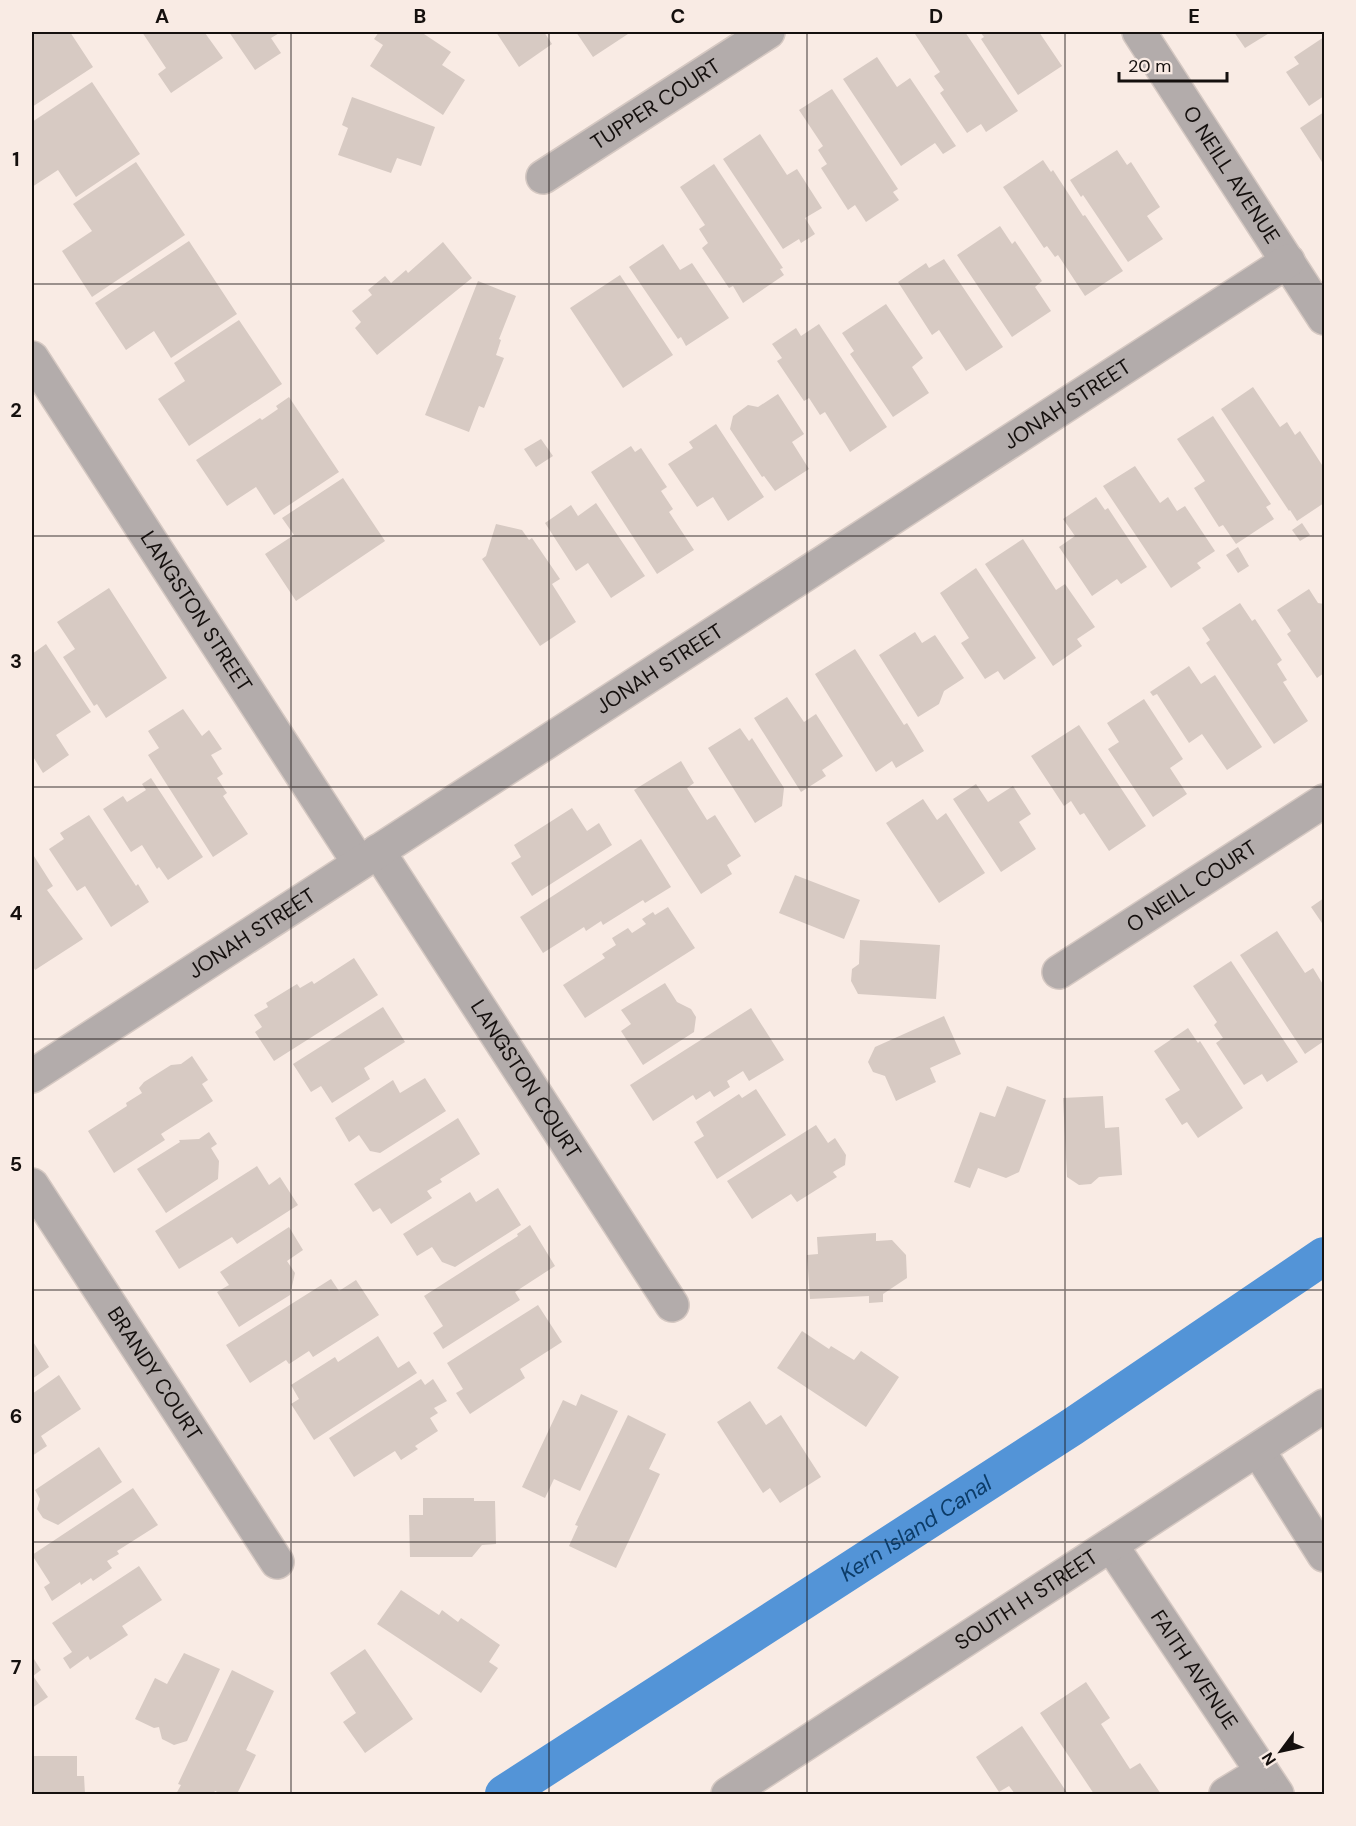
<svg xmlns="http://www.w3.org/2000/svg" width="1356" height="1826" viewBox="0 0 1356 1826" font-family="'DM Sans',sans-serif">
<rect width="100%" height="100%" fill="#f9ebe4"/>
<g fill="none" stroke-linecap="round" stroke-linejoin="round">
<path stroke="#5394d7" stroke-width="38" id="s1" d="M504,1794L1072,1427L1324,1256"/>
</g>
<path fill="#d7cac3" d="M32,32H70L93,67L32,107Z
M142,32H208L205,33L223,58L171,93L158,74L166,68Z
M229,32H281L271,38L281,53L255,70Z
M379,32H421L451,52L442,65L465,80L443,115L370,66L383,45L374,39Z
M496,32H544L552,44L519,67Z
M576,32H631L593,57Z
M918,32H965L1018,111L986,132L981,124L967,133L940,93L944,90L934,76L940,72L915,34Z
M980,32H1039L1062,66L1018,95L981,39L984,37Z
M1234,32H1271L1245,48Z
M1324,37V96L1309,106L1286,72L1299,64L1294,57Z
M877,57L897,87L910,78L956,146L943,154L935,143L901,166L843,79Z
M92,82L140,154L76,197L58,170L32,187V122Z
M832,89L898,189L893,192L899,200L866,222L855,205L848,210L821,168L827,164L818,150L823,146L799,110Z
M352,97L435,127L421,166L397,158L391,173L338,155L348,128L342,125Z
M1324,112V161L1322,162L1300,128Z
M760,134L787,175L797,169L822,208L805,218L815,234L801,243L799,239L783,249L723,159Z
M1117,150L1127,165L1131,162L1160,207L1147,216L1163,239L1128,262L1083,195L1081,197L1070,180Z
M1043,160L1051,172L1053,170L1083,216L1085,215L1123,271L1085,296L1058,255L1055,257L1047,246L1044,248L1003,187Z
M136,162L185,235L92,297L62,251L92,231L73,204Z
M714,164L783,268L780,269L784,275L743,303L733,286L729,288L702,248L708,243L699,229L705,225L680,187Z
M1000,226L1012,244L1015,241L1042,281L1035,287L1051,311L1012,337L957,255Z
M189,241L237,314L171,358L154,331L126,350L95,303Z
M443,242L472,278L377,355L355,328L361,322L352,311L372,295L368,290L385,276L391,283L406,270L408,273Z
M663,244L680,270L692,263L729,318L686,346L681,337L678,339L629,267Z
M944,259L1003,347L966,371L939,330L932,335L898,282L926,263L929,268Z
M620,275L673,355L623,388L570,308Z
M478,281L516,296L499,339L501,340L496,355L504,358L484,408L479,406L469,432L425,415Z
M886,304L923,358L912,367L929,393L893,417L850,354L854,351L842,333Z
M239,320L282,384L189,446L158,399L185,381L174,363Z
M819,324L887,427L850,452L825,412L820,415L809,398L804,401L777,361L782,358L772,344L796,328L801,336Z
M1253,387L1280,427L1287,422L1295,435L1300,431L1324,468V503L1297,521L1290,510L1289,511L1221,409Z
M778,394L804,434L792,442L809,469L775,491L764,476L762,477L730,429L733,416L748,405L758,407Z
M289,397L339,472L274,515L256,487L227,506L196,460L260,418L262,420L278,409L276,406Z
M1213,416L1271,504L1266,507L1274,519L1236,544L1223,525L1219,527L1194,488L1205,481L1177,439Z
M716,424L764,497L728,521L713,497L697,507L668,464L693,448L689,442Z
M541,439L553,456L536,467L524,449Z
M631,446L635,452L641,448L667,487L661,491L673,509L669,512L694,550L657,574L591,472Z
M1135,466L1160,503L1168,497L1177,511L1185,506L1215,551L1197,563L1201,568L1171,588L1103,486Z
M343,478L385,541L296,601L265,554L294,535L282,518Z
M1096,497L1105,510L1108,508L1147,567L1121,584L1117,579L1092,596L1059,547L1075,536L1063,519Z
M596,503L645,576L611,598L588,563L576,571L545,523L571,505L578,516Z
M1302,523L1310,535L1300,541L1292,530Z
M496,524L522,530L529,540L532,538L560,579L552,584L576,622L540,646L482,559L486,556Z
M1023,539L1056,590L1065,584L1095,627L1077,639L1082,646L1053,666L985,564Z
M1238,547L1249,566L1238,573L1226,555Z
M976,568L1036,658L1004,680L998,671L985,679L961,643L969,638L940,593Z
M109,588L167,678L106,718L97,704L94,706L63,657L75,649L57,622Z
M1309,589L1318,603L1324,604V673L1317,678L1287,634L1291,631L1277,610Z
M1240,603L1252,621L1255,619L1282,660L1277,664L1287,680L1283,682L1308,721L1274,744L1206,643L1210,640L1202,628Z
M915,632L922,643L935,635L964,678L944,691L939,704L918,717L879,655Z
M46,644L91,712L56,735L69,755L43,773L32,755V654Z
M855,649L904,725L907,723L924,751L896,768L892,761L876,772L815,674Z
M1189,666L1201,684L1215,675L1262,747L1227,770L1202,734L1189,743L1157,694L1153,696L1150,692Z
M787,697L804,722L816,714L843,756L822,770L826,776L801,792L754,718Z
M1144,699L1183,759L1170,768L1187,794L1153,817L1108,749L1119,742L1107,723Z
M183,709L202,736L209,730L222,749L211,755L223,774L217,778L227,793L223,796L248,834L213,857L148,755L159,748L148,731Z
M1079,725L1146,826L1109,851L1084,813L1080,815L1071,801L1064,806L1031,756Z
M740,728L749,741L752,738L784,788L782,806L755,823L708,748Z
M681,761L694,783L687,788L707,820L715,815L741,856L727,865L732,874L701,894L634,790Z
M151,778L203,857L168,880L159,867L157,869L142,845L131,852L103,809L123,796L127,802L146,790L142,784Z
M976,784L988,802L1013,786L1031,814L1019,822L1036,849L1001,872L953,799Z
M923,799L937,820L946,813L985,873L939,903L886,823Z
M572,808L587,831L599,823L612,845L532,896L511,863L521,857L514,845Z
M89,815L136,886L138,884L149,902L111,927L85,886L77,891L49,849L64,839L60,833Z
M641,839L671,887L645,903L643,900L603,925L601,921L586,931L584,927L543,953L520,917Z
M32,853L53,886L47,890L83,939L35,970L32,964V954L33,953L32,950Z
M795,875L860,900L844,939L779,913Z
M1324,898V926L1311,907Z
M668,907L695,948L585,1018L563,985L605,958L602,954L616,945L612,938L628,928L632,933L646,924L642,919L653,912L655,915Z
M1277,931L1305,973L1313,968L1324,986V1041L1305,1054L1240,955Z
M860,940L940,945L936,999L858,994L851,981L852,969L859,964Z
M354,958L378,995L274,1061L255,1032L262,1027L254,1015L268,1007L266,1003L297,984L300,988L312,981L314,984Z
M1231,961L1298,1062L1267,1082L1262,1074L1244,1085L1216,1043L1223,1038L1214,1025L1217,1022L1193,986Z
M665,983L677,1002L691,1009L696,1017L694,1032L643,1065L621,1031L631,1024L621,1010Z
M383,1007L405,1042L364,1068L370,1079L332,1103L321,1086L311,1092L293,1064Z
M751,1008L784,1060L749,1081L743,1071L727,1081L730,1087L714,1097L710,1091L696,1100L693,1095L653,1121L630,1085Z
M944,1016L961,1054L930,1068L936,1082L896,1101L885,1076L873,1072L868,1062L875,1047Z
M1188,1028L1198,1043L1200,1041L1243,1108L1198,1138L1187,1122L1182,1125L1165,1099L1180,1090L1154,1051Z
M192,1056L208,1080L202,1084L213,1101L161,1134L165,1140L114,1173L88,1131L127,1106L126,1103L142,1093L139,1088L144,1082L171,1065L181,1064Z
M425,1078L446,1111L380,1153L370,1151L359,1135L349,1142L335,1118L393,1080L400,1093Z
M1007,1086L1046,1100L1019,1172L1006,1178L978,1168L970,1188L954,1182L980,1112L995,1117Z
M756,1089L786,1135L717,1179L694,1142L704,1136L696,1122L739,1094L742,1098Z
M1103,1096L1105,1128L1119,1127L1122,1175L1099,1177L1091,1184L1079,1185L1067,1177L1063,1098Z
M458,1118L480,1154L440,1179L442,1182L427,1191L432,1198L391,1224L380,1208L373,1212L354,1184Z
M816,1125L828,1143L835,1138L846,1155L845,1165L833,1172L837,1177L797,1202L791,1194L752,1219L727,1181Z
M209,1132L217,1144L211,1148L219,1161L218,1179L166,1213L137,1169L180,1142L179,1140L199,1139Z
M257,1166L269,1185L280,1177L298,1205L237,1244L232,1237L179,1269L155,1231Z
M498,1188L521,1225L455,1267L442,1262L432,1247L417,1256L403,1234L470,1192L476,1202Z
M530,1225L555,1266L515,1292L520,1300L443,1349L433,1333L443,1326L424,1296L518,1236L517,1234Z
M289,1227L303,1250L287,1261L295,1273L290,1295L239,1327L217,1292L229,1285L220,1272Z
M876,1233V1241L892,1240L906,1255L907,1278L883,1294V1302L869,1303V1296L810,1299L807,1255L818,1254L817,1237Z
M331,1279L339,1291L356,1280L379,1315L313,1357L309,1351L289,1364L286,1360L250,1383L226,1345Z
M538,1305L562,1342L520,1369L525,1378L470,1414L456,1393L463,1389L447,1363Z
M802,1331L829,1349L831,1346L854,1360L861,1351L899,1377L866,1427L777,1368Z
M378,1336L398,1368L409,1361L417,1373L314,1440L291,1404L299,1399L291,1385L335,1357L338,1362Z
M32,1340L49,1367L32,1379Z
M59,1375L81,1409L41,1436L47,1446L32,1456V1394Z
M421,1379L425,1385L433,1379L447,1401L434,1408L438,1413L430,1418L438,1431L415,1446L418,1449L401,1460L395,1451L354,1477L329,1438Z
M581,1394L618,1411L580,1491L554,1479L545,1498L522,1487L563,1400L576,1406Z
M750,1401L766,1425L781,1415L821,1477L780,1503L770,1488L763,1493L717,1422Z
M628,1415L666,1434L649,1469L660,1474L616,1568L569,1546L578,1526L575,1525Z
M99,1447L122,1482L58,1525L43,1518L37,1509L40,1499L35,1490Z
M133,1488L158,1525L117,1551L119,1554L107,1561L112,1568L93,1581L91,1578L81,1585L80,1582L52,1601L44,1587L50,1583L32,1555Z
M423,1498H474V1501H495L496,1544L482,1545L472,1557H410L409,1515H423Z
M139,1566L162,1600L122,1626L128,1635L90,1660L88,1656L70,1669L63,1658L72,1652L52,1623Z
M401,1590L439,1615L442,1610L458,1622L461,1618L500,1645L489,1662L498,1668L481,1693L377,1624Z
M365,1649L413,1719L365,1753L343,1722L356,1713L330,1673Z
M184,1653L220,1669L187,1741L174,1745L162,1739L159,1727L154,1728L135,1719L155,1678L167,1684Z
M32,1656L41,1670L33,1676L48,1697L32,1708Z
M232,1670L274,1691L246,1750L256,1755L237,1794H222L215,1791L213,1794H176L181,1785L178,1784Z
M1086,1682L1110,1718L1101,1724L1130,1769L1140,1763L1161,1794H1094L1040,1713Z
M1022,1726L1068,1794H1015L1009,1786L999,1792L976,1757Z
M32,1756H77V1776H84L85,1794H32Z"/>
<g fill="none" stroke-linecap="round" stroke-linejoin="round">
<defs>
<g id="minor">
<path id="s2" d="M1139,32L1324,318"/>
<path id="s3" d="M543,177L768,32"/>
<path id="s4" d="M32,358L359,863"/>
<path id="s5" d="M378,851L672,1305"/>
<path id="s6" d="M1059,972L1324,801"/>
<path id="s7" d="M32,1076L1288,261"/>
<path id="s8" d="M32,1185L277,1562"/>
<path d="M1258,1450L1324,1555"/>
<path id="s9" d="M1111,1545L1277,1794"/>
<path id="s10" d="M728,1794L1324,1406"/>
<path d="M1226,1794L1262,1772"/>
</g>
</defs>
<use href="#minor" stroke="#d5c8c2" stroke-width="36"/>
<use href="#minor" stroke="#b3acab" stroke-width="33"/>
</g>
<path fill="none" stroke="#15100e" stroke-width="1.5" stroke-opacity="0.55" d="M291,32V1794M549,32V1794M807,32V1794M1065,32V1794M32,284H1324M32,536H1324M32,787H1324M32,1039H1324M32,1290H1324M32,1542H1324"/>
<g text-anchor="middle" stroke-width="5" stroke-linejoin="round" paint-order="stroke">
<g font-size="21" fill="#15100e" stroke="#f9ebe4">
<text dy="7" stroke="none"><textPath href="#s3" startOffset="134">TUPPER COURT</textPath></text>
<text dy="7" stroke="none"><textPath href="#s2" startOffset="170">O NEILL AVENUE</textPath></text>
<text dy="7" stroke="none"><textPath href="#s7" startOffset="1234">JONAH STREET</textPath></text>
<text dy="7" stroke="none"><textPath href="#s4" startOffset="302">LANGSTON STREET</textPath></text>
<text dy="7" stroke="none"><textPath href="#s7" startOffset="748">JONAH STREET</textPath></text>
<text dy="7" stroke="none"><textPath href="#s6" startOffset="158">O NEILL COURT</textPath></text>
<text dy="7" stroke="none"><textPath href="#s7" startOffset="262">JONAH STREET</textPath></text>
<text dy="7" stroke="none"><textPath href="#s5" startOffset="272">LANGSTON COURT</textPath></text>
<text dy="7" stroke="none"><textPath href="#s8" startOffset="225">BRANDY COURT</textPath></text>
<text dy="7" stroke="none"><textPath href="#s10" startOffset="356">SOUTH H STREET</textPath></text>
<text dy="7" stroke="none"><textPath href="#s9" startOffset="150">FAITH AVENUE</textPath></text>
</g>
<g font-size="22" font-style="italic" fill="#0c3c68" stroke="#f9ebe4">
<text dy="8" stroke="none"><textPath href="#s1" startOffset="490">Kern Island Canal</textPath></text>
</g>
</g>
<rect width="1356" height="1826" fill="none" stroke="#f9ebe4" stroke-width="66"/>
<g transform="translate(1281 1751) rotate(237)" stroke="#f9ebe4" stroke-width="4.5" paint-order="stroke">
<path d="M0-4.5L10 22L0 15L-10 22Z" fill="#15100e"/>
<text y="-9" font-size="16" font-weight="bold" text-anchor="middle" fill="#15100e">N</text>
</g>
<path d="M1119 72v9h108v-9" fill="none" stroke="#15100e" stroke-width="3"/>
<text x="1128" y="72" font-size="18" fill="#15100e" stroke="#f9ebe4" stroke-width="4.5" paint-order="stroke">20 m</text>
<rect x="33" y="33" width="1290" height="1760" fill="none" stroke="#15100e" stroke-width="2"/>
<g font-size="20" text-anchor="middle" font-weight="bold" fill="#15100e">
<text x="162" y="23">A</text>
<text x="420" y="23">B</text>
<text x="678" y="23">C</text>
<text x="936" y="23">D</text>
<text x="1194" y="23">E</text>
<text x="16" y="166">1</text>
<text x="16" y="417">2</text>
<text x="16" y="668">3</text>
<text x="16" y="920">4</text>
<text x="16" y="1171">5</text>
<text x="16" y="1423">6</text>
<text x="16" y="1674">7</text>
</g>
</svg>
